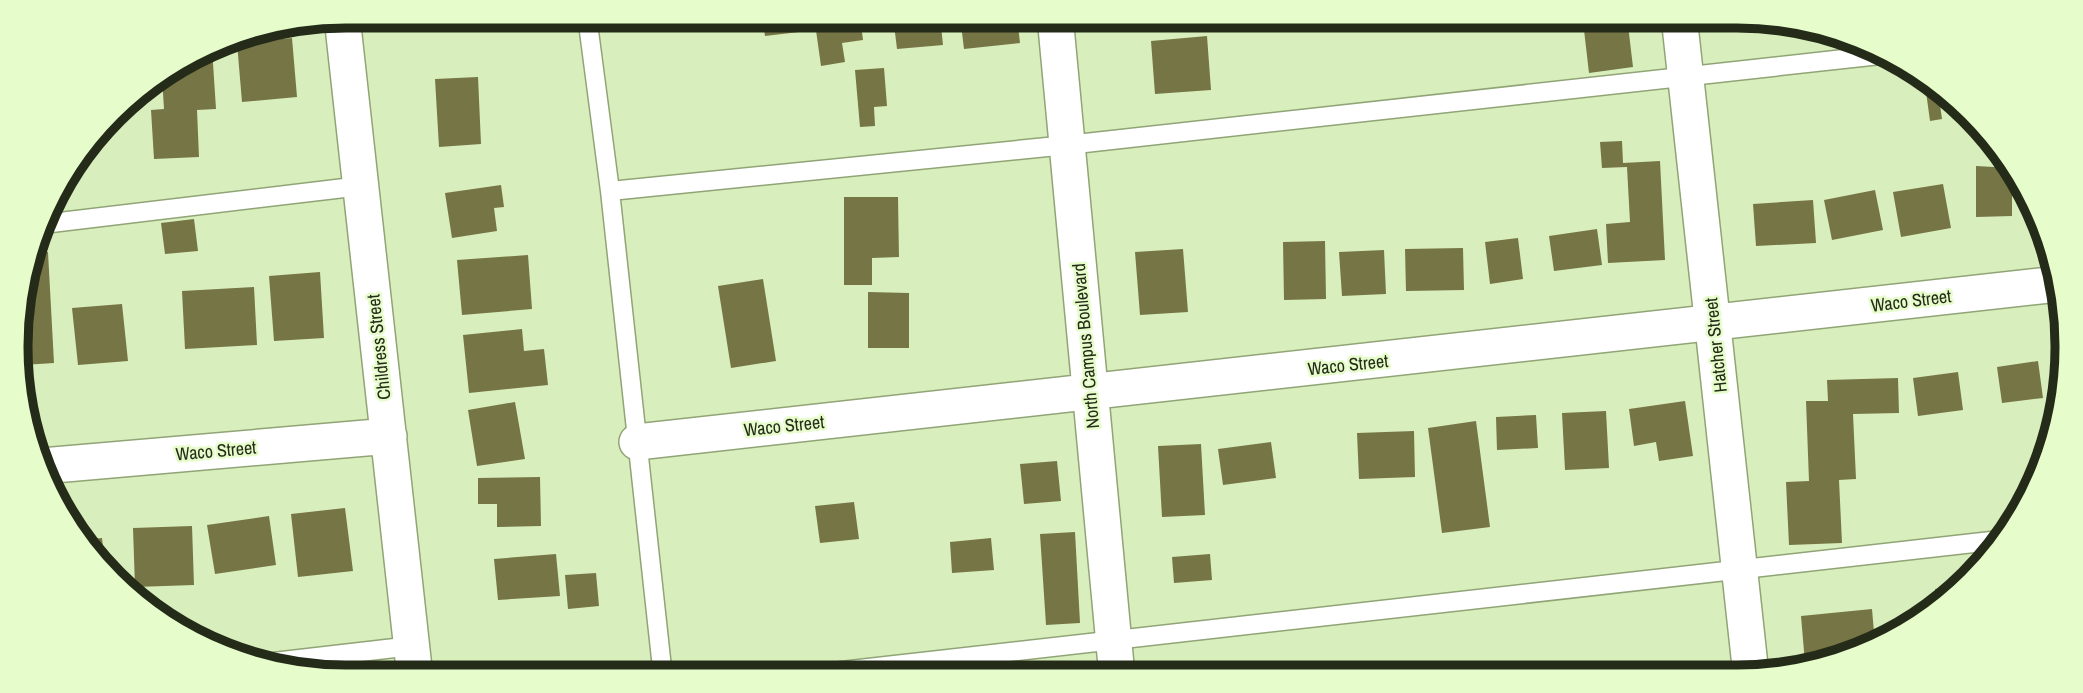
<svg xmlns="http://www.w3.org/2000/svg" width="2083" height="693" viewBox="0 0 2083 693" font-family="'Archivo Narrow',sans-serif">
<rect width="100%" height="100%" fill="#d9eebd"/>
<path fill="#767545" d="M428,16H489L490,27L429,31Z
M502,16H519L520,28L503,29Z
M762,16H797L799,32L765,36Z
M814,16H860L863,40L842,43L845,62L821,66Z
M893,16H940L943,45L897,49Z
M960,16H1017L1020,43L964,49Z
M1628,25L1633,67L1589,73L1584,30Z
M1207,36L1211,90L1155,94L1151,41Z
M292,38L297,97L242,102L237,43Z
M208,48H212L216,109L197,110L199,157L154,159L151,110L164,109L162,77Z
M884,68L887,106L874,107L875,126L860,127L855,70Z
M478,77L481,144L439,147L435,79Z
M1924,77L1937,84L1942,119L1930,121Z
M1622,141L1623,163L1660,161L1665,260L1608,263L1606,224L1630,222L1627,167L1602,168L1600,142Z
M1976,166L2012,168V216L1976,217Z
M1943,184L1951,228L1901,237L1893,192Z
M501,185L504,207L494,208L497,231L452,238L445,193Z
M1875,190L1883,230L1832,240L1824,200Z
M844,197H898L899,257L872,258V285H844Z
M2028,198L2036,218H2029Z
M1813,200L1816,243L1756,246L1753,204Z
M194,219L198,251L165,254L161,223Z
M1597,229L1602,265L1554,271L1549,236Z
M1518,238L1523,279L1490,284L1485,242Z
M1325,241L1326,299L1284,300L1283,242Z
M1463,248L1464,290L1406,291L1405,249Z
M1183,249L1188,312L1140,315L1135,252Z
M1384,250L1386,294L1342,296L1339,252Z
M48,252L54,363L23,365L19,304L34,253Z
M528,255L532,309L462,315L457,260Z
M320,272L324,338L274,341L269,276Z
M763,279L776,361L731,368L718,286Z
M254,287L257,345L185,349L182,291Z
M868,292L909,293V348H868Z
M122,304L128,361L78,365L72,308Z
M522,329L524,351L544,349L548,385L469,393L463,335Z
M2038,361L2043,398L2002,403L1997,367Z
M1958,372L1963,410L1918,416L1913,378Z
M1898,378L1899,413L1853,414L1856,479L1839,480L1842,543L1789,545L1786,482L1809,481L1806,401H1828L1827,380Z
M1685,401L1693,456L1659,461L1656,442L1634,446L1629,409Z
M515,402L525,459L477,466L468,410Z
M1606,411L1609,468L1565,470L1562,413Z
M1536,415L1538,448L1497,450L1496,417Z
M1476,421L1490,527L1442,533L1428,428Z
M1414,431L1415,477L1359,479L1357,433Z
M1271,442L1276,478L1223,485L1218,449Z
M1201,444L1205,515L1162,517L1158,446Z
M1057,461L1061,501L1024,504L1020,464Z
M540,477L541,526L497,527V504H478V478Z
M854,502L859,539L820,543L815,506Z
M345,508L353,571L298,577L291,514Z
M269,516L276,565L215,574L207,525Z
M192,526L194,585L135,587L133,528Z
M1075,532L1080,623L1046,625L1040,534Z
M102,538L105,564L81,540Z
M991,538L994,570L952,573L950,542Z
M556,554L560,596L498,600L494,559Z
M1210,554L1212,580L1174,583L1172,557Z
M596,573L599,606L568,609L565,575Z
M1963,585L1955,595L1938,606L1935,589Z
M1872,609L1875,644L1863,652L1827,662L1805,663L1801,616Z"/>
<g fill="none" stroke-linecap="round" stroke-linejoin="round">
<defs>
<path id="lane" d="M587,16L610,191L663,677
M610,191L1067,145L1880,55
M43,224L361,186
M256,664L412,646
M797,676L2000,540"/>
<path id="street" d="M1055,16L1117,676
M1679,16L1751,675
M342,17L415,677
M637,442L2058,284
M42,466L389,436"/>
</defs>
<use href="#lane" stroke="#90a476" stroke-width="21"/>
<use href="#street" stroke="#90a476" stroke-width="38"/>
<use href="#lane" stroke="#fff" stroke-width="18"/>
<use href="#street" stroke="#fff" stroke-width="35"/>
</g>
<g text-anchor="middle" stroke-width="5" stroke-linejoin="round" paint-order="stroke">
<g font-size="18" fill="#242c19" stroke="#e6fcca">
<text transform="translate(1911 301) rotate(-7)" y="6">Waco Street</text>
<text transform="translate(1716 345) rotate(-96)" y="6">Hatcher Street</text>
<text transform="translate(1086 346) rotate(-95)" y="6">North Campus Boulevard</text>
<text transform="translate(379 347) rotate(-96)" y="6">Childress Street</text>
<text transform="translate(1348 365) rotate(-6)" y="6">Waco Street</text>
<text transform="translate(784 426) rotate(-6)" y="6">Waco Street</text>
<text transform="translate(216 451) rotate(-5)" y="6">Waco Street</text>
</g>
</g>
<path d="M0 0H2083V693H0ZM346 28H1737A318 318 0 0 1 2055 346V347A318 318 0 0 1 1737 665H346A318 318 0 0 1 28 347V346A318 318 0 0 1 346 28Z" fill="#e6fcca" fill-rule="evenodd"/>
<path fill="none" stroke="#242c19" stroke-width="9" d="M346 28H1737A318 318 0 0 1 2055 346V347A318 318 0 0 1 1737 665H346A318 318 0 0 1 28 347V346A318 318 0 0 1 346 28Z"/>
</svg>
